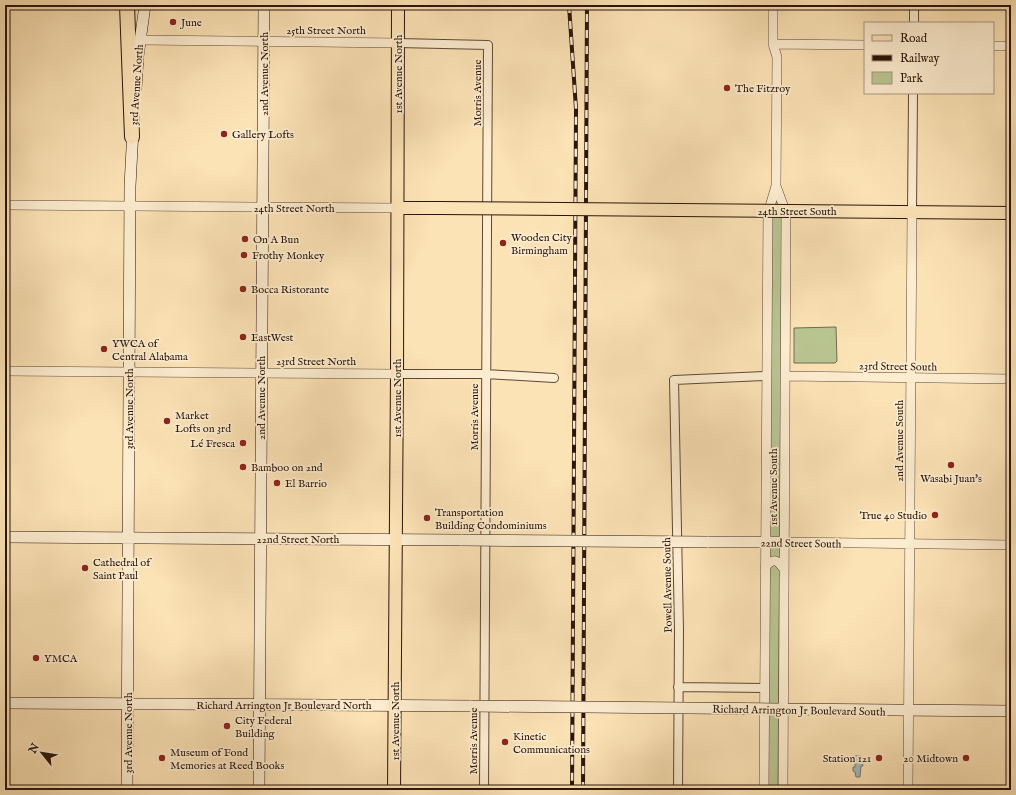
<svg xmlns="http://www.w3.org/2000/svg" width="1016" height="795" viewBox="0 0 1016 795" font-family="'IM FELL English',serif">
<rect width="100%" height="100%" fill="#fce3b6"/>
<filter id="stains"><feTurbulence type="fractalNoise" baseFrequency=".005" numOctaves="4"/><feColorMatrix values="0 0 0 0 .2 0 0 0 0 .09 0 0 0 0 .02 0 0 0 .5 -.17"/></filter>
<radialGradient id="worn" r=".72"><stop offset=".6" stop-color="#630" stop-opacity="0"/><stop offset="1" stop-color="#630" stop-opacity=".3"/></radialGradient>
<path fill="#b9c592" stroke="#726c4e" d="M776,198L782,213L778,790H768L771,213Z
M836,327L837,361L835,363H794V328Z"/>
<path fill="#a4bbba" stroke="#747874" d="M855,756H861L863,766H861L860,777H856L855,772L853,771V767H855Z"/>
<g fill="none" stroke-linecap="round" stroke-linejoin="round">
<defs>
<path id="minor" d="M914,5V23
M398,43L488,45L484,790
M912,212L913,93
M397,374H486L554,378
M678,687L764,688
M678,790L679,630L674,380L766,376"/>
<path id="tertiary" d="M140,40L398,43
M773,44L865,45
M993,46H1011
M776,186L786,213L783,790
M5,205L397,208
M5,371L397,374
M785,376L1011,379
M784,542L1011,545
M765,567C774,557 777,560 784,569
M764,790L768,213L776,186L777,57L773,44V5
M908,790L912,212"/>
<path id="secondary" d="M136,88L138,56L145,5
M5,537L462,540
M707,542H784
M5,703L471,706
M778,709L1011,711
M127,790L130,186L133,129
M259,790L264,5"/>
<path id="primary" d="M397,208H438
M789,211L1011,213
M394,790L397,374L398,5"/>
<path id="motorway" d="M127,5L132,137"/>
</defs>
<use href="#minor" stroke="#5f4835" stroke-width="10"/>
<use href="#tertiary" stroke="#5f4835" stroke-width="10"/>
<use href="#secondary" stroke="#2b140a" stroke-width="12"/>
<use href="#primary" stroke="#2b140a" stroke-width="14"/>
<use href="#motorway" stroke="#2b140a" stroke-width="16"/>
<use href="#minor" stroke="#fdedd0" stroke-width="8"/>
<use href="#tertiary" stroke="#fdedd0" stroke-width="9"/>
<use href="#secondary" stroke="#fdedd0" stroke-width="11"/>
<use href="#primary" stroke="#fce3b6" stroke-width="12"/>
<use href="#motorway" stroke="#fce3b6" stroke-width="14"/>
<defs>
<path id="rail" d="M569,5L576,109L572,790
M583,790L587,5"/>
</defs>
<use href="#rail" stroke="#2b140a" stroke-width="4"/>
<use href="#rail" stroke="#fdedd0" stroke-width="2.5" stroke-dasharray="8" stroke-linecap="butt"/>
<defs>
<path id="secondary-bridge" d="M462,540L707,542
M471,706L778,709"/>
<path id="primary-bridge" d="M438,208L789,211"/>
</defs>
<use href="#secondary-bridge" stroke="#2b140a" stroke-width="12" stroke-linecap="butt"/>
<use href="#primary-bridge" stroke="#2b140a" stroke-width="14" stroke-linecap="butt"/>
<use href="#secondary-bridge" stroke="#fdedd0" stroke-width="11"/>
<use href="#primary-bridge" stroke="#fce3b6" stroke-width="12"/>
</g>
<g fill="#8f2418" stroke="#fdedd0" stroke-width="1.5">
<circle cx="173" cy="22" r="4"/>
<circle cx="727" cy="88" r="4"/>
<circle cx="224" cy="134" r="4"/>
<circle cx="245" cy="239" r="4"/>
<circle cx="503" cy="243" r="4"/>
<circle cx="244" cy="255" r="4"/>
<circle cx="243" cy="289" r="4"/>
<circle cx="243" cy="337" r="4"/>
<circle cx="104" cy="349" r="4"/>
<circle cx="167" cy="421" r="4"/>
<circle cx="243" cy="443" r="4"/>
<circle cx="951" cy="465" r="4"/>
<circle cx="243" cy="467" r="4"/>
<circle cx="277" cy="483" r="4"/>
<circle cx="935" cy="515" r="4"/>
<circle cx="427" cy="518" r="4"/>
<circle cx="85" cy="568" r="4"/>
<circle cx="36" cy="658" r="4"/>
<circle cx="227" cy="726" r="4"/>
<circle cx="505" cy="742" r="4"/>
<circle cx="162" cy="758" r="4"/>
<circle cx="879" cy="758" r="4"/>
<circle cx="966" cy="758" r="4"/>
</g>
<g text-anchor="middle" stroke-width="3.5" stroke-linejoin="round" paint-order="stroke">
<g font-size="11" fill="#2b140a" stroke="#fdedd0" text-anchor="start">
<text x="181" y="26">June</text>
<text x="735" y="92">The Fitzroy</text>
<text x="232" y="138">Gallery Lofts</text>
<text x="511" y="241">Wooden City<tspan x="511" dy="13">Birmingham</tspan></text>
<text x="253" y="243">On A Bun</text>
<text x="252" y="259">Frothy Monkey</text>
<text x="251" y="293">Bocca Ristorante</text>
<text x="251" y="341">EastWest</text>
<text x="112" y="347">YWCA of<tspan x="112" dy="13">Central Alabama</tspan></text>
<text x="175" y="419">Market<tspan x="175" dy="13">Lofts on 3rd</tspan></text>
<text x="235" y="447" text-anchor="end">Lé Fresca</text>
<text x="251" y="471">Bamboo on 2nd</text>
<text x="951" y="482" text-anchor="middle">Wasabi Juan's</text>
<text x="285" y="487">El Barrio</text>
<text x="435" y="516">Transportation<tspan x="435" dy="13">Building Condominiums</tspan></text>
<text x="927" y="519" text-anchor="end">True 40 Studio</text>
<text x="93" y="566">Cathedral of<tspan x="93" dy="13">Saint Paul</tspan></text>
<text x="44" y="662">YMCA</text>
<text x="235" y="724">City Federal<tspan x="235" dy="13">Building</tspan></text>
<text x="513" y="740">Kinetic<tspan x="513" dy="13">Communications</tspan></text>
<text x="170" y="756">Museum of Fond<tspan x="170" dy="13">Memories at Reed Books</tspan></text>
<text x="871" y="762" text-anchor="end">Station 121</text>
<text x="958" y="762" text-anchor="end">20 Midtown</text>
</g>
<g font-size="11" fill="#2b140a" stroke="#fdedd0">
<text x="326" y="34">25th Street North</text>
<text transform="translate(264 74) rotate(-90)" y="4">2nd Avenue North</text>
<text transform="translate(398 74) rotate(-90)" y="4">1st Avenue North</text>
<text transform="translate(136 85) rotate(-86)" y="4">3rd Avenue North</text>
<text transform="translate(477 93) rotate(-90)" y="4">Morris Avenue</text>
<text x="294" y="212">24th Street North</text>
<text x="797" y="215">24th Street South</text>
<text x="316" y="365">23rd Street North</text>
<text transform="translate(898 366) rotate(1)" y="4">23rd Street South</text>
<text transform="translate(261 398) rotate(-90)" y="4">2nd Avenue North</text>
<text transform="translate(397 398) rotate(-90)" y="4">1st Avenue North</text>
<text transform="translate(129 409) rotate(-90)" y="4">3rd Avenue North</text>
<text transform="translate(474 417) rotate(-90)" y="4">Morris Avenue</text>
<text transform="translate(899 441) rotate(-90)" y="4">2nd Avenue South</text>
<text transform="translate(773 487) rotate(-90)" y="4">1st Avenue South</text>
<text x="298" y="543">22nd Street North</text>
<text transform="translate(801 543) rotate(1)" y="4">22nd Street South</text>
<text transform="translate(667 585) rotate(-91)" y="4">Powell Avenue South</text>
<text x="284" y="709">Richard Arrington Jr Boulevard North</text>
<text transform="translate(799 710) rotate(1)" y="4">Richard Arrington Jr Boulevard South</text>
<text transform="translate(395 721) rotate(-90)" y="4">1st Avenue North</text>
<text transform="translate(128 733) rotate(-90)" y="4">3rd Avenue North</text>
<text transform="translate(473 741) rotate(-90)" y="4">Morris Avenue</text>
</g>
</g>
<rect width="1016" height="795" fill="none" stroke="#fce3b6" stroke-width="20"/>
<rect x="6" y="6" width="1004" height="783" fill="none" stroke="#2b140a" stroke-width="2"/>
<rect x="10" y="10" width="996" height="775" fill="none" stroke="#2b140a"/>
<rect x="864" y="22" width="130" height="72" fill="#fdedd0" stroke="#a99681"/>
<rect x="872" y="35" width="20" height="6" fill="#fce3b6" stroke="#a99681"/>
<text x="900" y="42" font-size="12" fill="#2b140a">Road</text>
<rect x="872" y="55" width="20" height="6" fill="#2b140a" stroke="#a99681"/>
<text x="900" y="62" font-size="12" fill="#2b140a">Railway</text>
<rect x="872" y="72" width="20" height="12" fill="#b9c592" stroke="#a99681"/>
<text x="900" y="82" font-size="12" fill="#2b140a">Park</text>
<g transform="translate(42 753) rotate(300)" stroke="#fdedd0" stroke-width="3" paint-order="stroke">
<path d="M0-3L7 15L0 10L-7 15Z" fill="#2b140a"/>
<text y="-6" font-size="11" font-weight="bold" text-anchor="middle" fill="#2b140a">N</text>
</g>
<rect width="100%" height="100%" filter="url(#stains)"/>
<rect width="100%" height="100%" fill="url(#worn)"/>
</svg>
